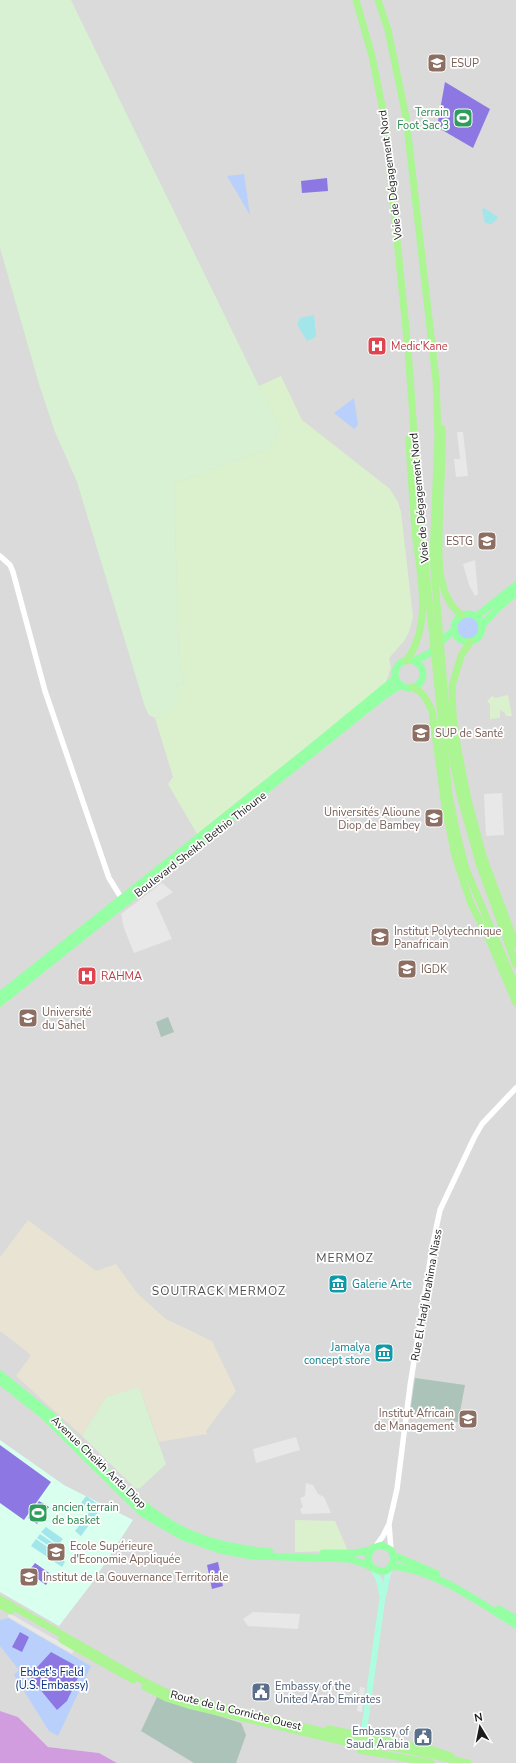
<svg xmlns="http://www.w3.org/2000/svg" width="516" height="1763" viewBox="0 0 516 1763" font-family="'Nunito Sans',sans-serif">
<rect width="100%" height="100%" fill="#e0eee4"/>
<path fill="#d9dad9" d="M0,0H516V1763H117L99,1753L48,1747L18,1717L0,1711Z"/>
<path fill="#dbf1ce" d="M281,376L302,420L390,489L398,502L401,512L413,617L409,632L404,641L389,658L391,667L386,682L382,687L197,834L168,784L173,777L155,718L163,717L175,685L184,683L179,662L174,483L268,449L280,429L259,386Z
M508,695L512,716H506L505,713L500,710V718L490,719V704L487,701L492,696L495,698Z
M295,1520L335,1521L348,1551L295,1552Z"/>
<path fill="#e8e3d2" d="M28,1220L96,1271L116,1264L138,1294L166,1319L212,1341L236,1391L206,1431L207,1434L159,1442L139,1387L106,1397L82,1436L16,1376L31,1355L0,1331V1257Z"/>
<path fill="#d9ffef" d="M0,1440L64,1485L133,1520L92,1583L59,1626L0,1592Z"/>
<path fill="#d7f1d2" d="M0,0H71L280,429L268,449L174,483L179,662L184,683L175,685L179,702L163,717L155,718L149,715L145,707L77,482L55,432L39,384L0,248Z
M139,1387L166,1464L139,1489L135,1488L82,1436L106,1397Z"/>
<path fill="#acc3b9" d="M168,1017L174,1032L161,1037L156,1022Z
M415,1378L465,1385L458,1422L410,1413Z
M157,1697L241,1723L246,1735L236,1763H194L141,1731Z"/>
<path fill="#a2e6ec" d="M484,208L498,217V218L491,224L485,223L482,210Z
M314,315L316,337L307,341L297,324L300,318Z
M86,1496L102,1507L81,1536L75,1531L90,1511L81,1503Z
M46,1527L63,1539L58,1545L41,1532Z
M40,1534L58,1546L55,1550L37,1538Z
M36,1539L53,1551L49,1558L31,1546Z
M57,1550L60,1552L57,1556L65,1562L62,1567L50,1559Z"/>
<path fill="#b9d0fd" d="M244,174L250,215L227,176Z
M354,398L358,425L354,429L334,413Z
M456 627a12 12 0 1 1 24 0a12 12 0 1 1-24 0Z
M8,1618L91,1666L58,1736L49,1731L14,1675L19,1670L0,1646V1620Z"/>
<path fill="#8d78e3" d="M445,82L490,109L473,148L437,127Z
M327,178L328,191L302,193L301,181Z
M0,1445L51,1482L24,1520L0,1503Z
M39,1501L49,1507L37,1524L28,1518Z
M218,1562L223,1586L212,1589L207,1565Z
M35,1563L52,1575L46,1585L28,1572Z
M20,1632L29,1637L22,1652L12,1647Z
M51,1652L82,1669L67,1701L57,1710L29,1676Z"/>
<path fill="#e8e8e8" d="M457,432H463L468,476L456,477L454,459H460Z
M475,560L478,594L475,596L469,585L463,564Z
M502,793L504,835L486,836L484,794Z
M162,883L173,892L156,903L172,939L134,953L124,928L121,914Z
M296,1437L300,1450L256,1463L253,1449Z
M306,1483L313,1485L318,1494L324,1497L331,1513L302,1514L300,1509L303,1507L300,1498L305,1496Z
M253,1612L300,1614L298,1629L248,1626L243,1619Z
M9,1613L74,1650L72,1654L8,1617Z
M360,1687L365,1688L362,1712L357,1711Z"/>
<path fill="#d29ddf" d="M0,1711L18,1717L48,1747L99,1753L117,1763H0Z"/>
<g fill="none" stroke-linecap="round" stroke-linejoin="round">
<path stroke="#fff" stroke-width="5.5" d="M0,556L10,565L13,572L45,691L109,878L122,899
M375,1547L383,1536L388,1526
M391,1550L389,1524L397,1489L410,1386L433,1243L440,1210L474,1138L482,1124L516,1088"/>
<path stroke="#affde0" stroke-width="6" d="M374,1570L379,1580L382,1594
M363,1737L382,1601L389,1569"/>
<path stroke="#95ffa4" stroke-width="7" d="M454 628a14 14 0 1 1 28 0a14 14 0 1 1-28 0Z
M477,616L516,585
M482,625L499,607L516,593
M395 674a14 14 0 1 1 28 0a14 14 0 1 1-28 0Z
M414,661L428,654L454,630
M0,995L307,751L396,678
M0,1003L385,695L401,685
M0,1374L52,1416L89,1455
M0,1381L44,1416L142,1513L183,1537L220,1550L252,1556L349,1559C355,1561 361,1562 367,1565C376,1569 384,1577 392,1565C395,1560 394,1555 391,1550L382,1545L372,1548L368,1556L370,1566
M104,1469C157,1522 194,1545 270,1552
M323,1553H355L370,1550
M393,1555L437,1574
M391,1566C437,1570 478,1602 516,1625
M499,1609L516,1619"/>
<path stroke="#acf593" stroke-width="7" d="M356,0L372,56L385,121L408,349L419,502L449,795L456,830L466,869L516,987
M378,0L388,30L406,117L436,380L438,436L433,557L445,699L453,761L460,795L479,863L516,965
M442,429C443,466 439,502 439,539C439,553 438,568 442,582C445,595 451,608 462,615
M470,642L461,656L452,686L453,715L458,750L468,800L483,856L516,945
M406,661C434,624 419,572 415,530C413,500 410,469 409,439
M412,687C423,692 427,700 432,711L445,807L455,856L471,904L487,935L516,1003
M0,1599L145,1682L172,1695L359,1740L468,1763
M0,1605L11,1611
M62,1640L133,1680
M145,1687L166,1698L188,1705L366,1747
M329,1729L433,1750L451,1756
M360,1750L431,1763"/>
</g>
<defs>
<symbol id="university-square" viewBox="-11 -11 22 22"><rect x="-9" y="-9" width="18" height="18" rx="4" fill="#8d6e63" stroke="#fff"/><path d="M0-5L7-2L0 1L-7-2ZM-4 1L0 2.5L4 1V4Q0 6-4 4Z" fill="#fff"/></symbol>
<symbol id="stadium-square" viewBox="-11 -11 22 22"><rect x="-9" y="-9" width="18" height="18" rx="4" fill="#2e9e5b" stroke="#fff"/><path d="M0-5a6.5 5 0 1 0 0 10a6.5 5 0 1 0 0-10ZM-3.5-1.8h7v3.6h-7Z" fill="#fff"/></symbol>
<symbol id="hospital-square" viewBox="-11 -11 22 22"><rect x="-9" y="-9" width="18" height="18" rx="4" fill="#e0444e" stroke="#fff"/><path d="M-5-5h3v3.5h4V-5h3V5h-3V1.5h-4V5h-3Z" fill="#fff"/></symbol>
<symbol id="museum-square" viewBox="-11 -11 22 22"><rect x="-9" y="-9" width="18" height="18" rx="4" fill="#0f9aa8" stroke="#fff"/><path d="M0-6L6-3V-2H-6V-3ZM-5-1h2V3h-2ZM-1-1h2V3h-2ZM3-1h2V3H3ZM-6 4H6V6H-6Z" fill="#fff"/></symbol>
<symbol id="civic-square" viewBox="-11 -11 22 22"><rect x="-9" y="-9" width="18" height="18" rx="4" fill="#5c6f8a" stroke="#fff"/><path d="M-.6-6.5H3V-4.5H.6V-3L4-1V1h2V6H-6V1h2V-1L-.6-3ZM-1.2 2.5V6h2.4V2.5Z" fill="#fff"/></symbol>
</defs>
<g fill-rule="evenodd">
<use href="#university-square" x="426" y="52" width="22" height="22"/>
<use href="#stadium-square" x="452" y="107" width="22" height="22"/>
<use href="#hospital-square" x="366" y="335" width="22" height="22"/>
<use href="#university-square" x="476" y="530" width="22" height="22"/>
<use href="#university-square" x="410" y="722" width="22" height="22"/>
<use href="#university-square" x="423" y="807" width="22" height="22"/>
<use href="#university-square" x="369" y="926" width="22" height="22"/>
<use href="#university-square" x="396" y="958" width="22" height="22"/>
<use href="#hospital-square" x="76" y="965" width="22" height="22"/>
<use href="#university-square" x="17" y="1007" width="22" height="22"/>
<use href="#museum-square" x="327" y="1273" width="22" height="22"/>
<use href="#museum-square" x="373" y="1342" width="22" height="22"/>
<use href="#university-square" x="457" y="1408" width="22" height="22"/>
<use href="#stadium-square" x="27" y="1502" width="22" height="22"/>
<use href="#university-square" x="45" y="1541" width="22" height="22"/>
<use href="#university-square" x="18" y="1566" width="22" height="22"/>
<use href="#civic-square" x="250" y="1681" width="22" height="22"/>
<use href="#civic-square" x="412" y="1726" width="22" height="22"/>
</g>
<g text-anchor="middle" stroke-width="3.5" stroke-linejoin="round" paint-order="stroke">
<g font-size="11" fill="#785e54" stroke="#fff" text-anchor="start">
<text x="451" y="67">ESUP</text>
<text x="473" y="545" text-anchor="end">ESTG</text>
<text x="435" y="737">SUP de Santé</text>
<text x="420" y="816" text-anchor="end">Universités Alioune<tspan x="420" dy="13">Diop de Bambey</tspan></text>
<text x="394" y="935">Institut Polytechnique<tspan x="394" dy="13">Panafricain</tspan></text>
<text x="421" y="973">IGDK</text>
<text x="42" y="1016">Université<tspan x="42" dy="13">du Sahel</tspan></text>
<text x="454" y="1417" text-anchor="end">Institut Africain<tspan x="454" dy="13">de Management</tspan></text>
<text x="70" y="1550">Ecole Supérieure<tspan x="70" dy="13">d'Economie Appliquée</tspan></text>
<text x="43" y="1581">Institut de la Gouvernance Territoriale</text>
</g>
<g font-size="11" fill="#27864d" stroke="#fff" text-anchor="end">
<text x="449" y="116">Terrain<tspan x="449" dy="13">Foot Sac 3</tspan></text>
<text x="52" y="1511" text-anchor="start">ancien terrain<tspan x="52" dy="13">de basket</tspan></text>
</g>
<g font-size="11" fill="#1c1c1c" stroke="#fff">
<text transform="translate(390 175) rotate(-97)" y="4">Voie de Dégagement Nord</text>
<text transform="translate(419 498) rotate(-95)" y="4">Voie de Dégagement Nord</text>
<text transform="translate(200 844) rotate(-38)" y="4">Boulevard Sheikh Bethio Thioune</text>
<text transform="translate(426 1295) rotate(-80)" y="4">Rue El Hadj Ibrahima Niass</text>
<text transform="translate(99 1462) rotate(44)" y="4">Avenue Cheikh Anta Diop</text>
<text transform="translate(236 1710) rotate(14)" y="4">Route de la Corniche Ouest</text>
</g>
<g font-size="11" fill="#be3a42" stroke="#fff" text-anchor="start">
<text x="391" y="350">Medic'Kane</text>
<text x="101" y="980">RAHMA</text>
</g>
<g font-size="11" fill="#0d838f" stroke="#fff" text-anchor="start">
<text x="352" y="1288">Galerie Arte</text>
<text x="370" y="1351" text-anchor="end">Jamalya<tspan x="370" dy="13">concept store</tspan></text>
</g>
<g font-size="11" fill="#042e7f" stroke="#fff">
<text x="52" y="1676">Ebbet's Field<tspan x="52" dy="13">(U.S. Embassy)</tspan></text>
</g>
<g font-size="11" fill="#4e5e75" stroke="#fff" text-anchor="start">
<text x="275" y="1690">Embassy of the<tspan x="275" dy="13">United Arab Emirates</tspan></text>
<text x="409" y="1735" text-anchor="end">Embassy of<tspan x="409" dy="13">Saudi Arabia</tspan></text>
</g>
<g font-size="12" letter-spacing="1" fill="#4f4f4f" stroke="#fff">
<text x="345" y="1262">MERMOZ</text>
<text x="219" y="1295">SOUTRACK MERMOZ</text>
</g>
</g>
<g transform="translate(480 1727) rotate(350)" stroke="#ffffff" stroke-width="3" paint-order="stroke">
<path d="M0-3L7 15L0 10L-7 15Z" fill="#1c1c1c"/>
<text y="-6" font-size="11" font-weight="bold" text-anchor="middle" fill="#1c1c1c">N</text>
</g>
</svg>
